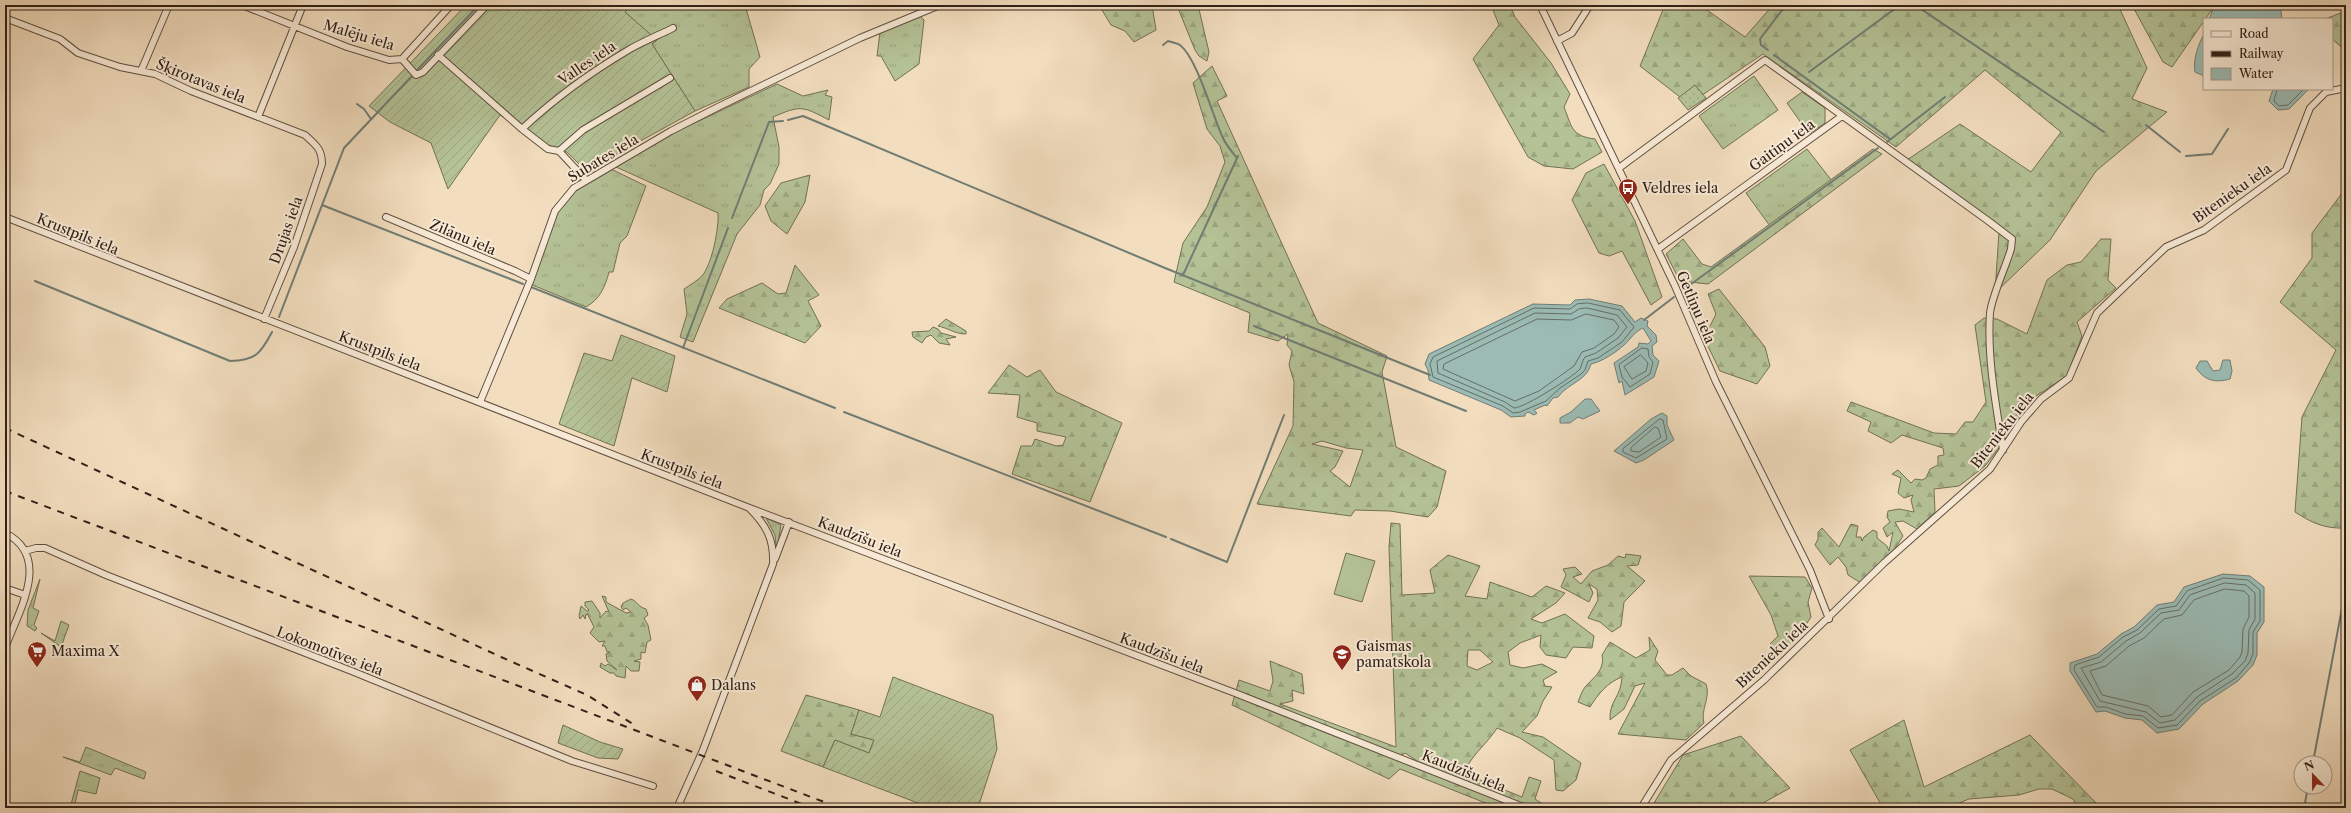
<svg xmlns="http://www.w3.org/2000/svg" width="2351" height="813" viewBox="0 0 2351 813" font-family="'Libre Caslon Text',serif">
<defs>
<pattern id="grass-tufts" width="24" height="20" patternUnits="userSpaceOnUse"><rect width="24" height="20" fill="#b4c296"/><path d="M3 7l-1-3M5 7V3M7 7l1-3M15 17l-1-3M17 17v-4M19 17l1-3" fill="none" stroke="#9ba681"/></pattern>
<pattern id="forest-firs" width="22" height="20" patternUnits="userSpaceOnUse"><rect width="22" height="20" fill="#b4c296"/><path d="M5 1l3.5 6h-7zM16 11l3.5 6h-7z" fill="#9ba681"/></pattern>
<pattern id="park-dots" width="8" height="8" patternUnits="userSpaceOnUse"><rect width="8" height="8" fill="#b4c296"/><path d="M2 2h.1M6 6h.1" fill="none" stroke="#9ba681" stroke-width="1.8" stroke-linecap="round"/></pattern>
<pattern id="garden-furrows" width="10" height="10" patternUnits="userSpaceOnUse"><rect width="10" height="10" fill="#b4c296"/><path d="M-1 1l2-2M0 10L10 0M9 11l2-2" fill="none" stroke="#9ba681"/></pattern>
</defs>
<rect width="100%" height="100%" fill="#f2ddbe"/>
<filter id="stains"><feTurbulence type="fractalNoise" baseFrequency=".005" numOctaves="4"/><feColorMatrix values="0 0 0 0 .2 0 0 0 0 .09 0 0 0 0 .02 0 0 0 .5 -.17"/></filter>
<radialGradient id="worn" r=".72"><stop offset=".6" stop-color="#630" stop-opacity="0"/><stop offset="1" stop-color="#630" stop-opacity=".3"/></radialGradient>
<path fill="url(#grass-tufts)" stroke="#727156" d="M632,5H745L760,57L749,69V87L695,111L652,44L656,41L624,11Z
M919,15L924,20L919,64L895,81L881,56H877L880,32Z
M1754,76L1778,110L1723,149L1699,116Z
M777,84L803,96L828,90L825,95L832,97L829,120C802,106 801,105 773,117L779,147V164L770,184L764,190L760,205L737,234L693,342L680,337L687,314L684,289C690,285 697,281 702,276C712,264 719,229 718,213L616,167L663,138Z
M1802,92L1825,108V123L1809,134L1787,103Z
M1807,149L1832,181L1770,226L1746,193Z
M611,169L646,186L627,236L620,243L613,272H609C605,287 600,299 586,307L530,284L558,208L579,187Z
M766,518L781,525L778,544L776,545L775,535Z
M40,579L33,608L39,611L34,625L37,628L35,631L27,626L28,610Z
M61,621L69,625L61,647L41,633L55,641Z
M86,747L146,772L144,779L115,768L111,775L63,757L80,762Z
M80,771L100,778L96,794L78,790L74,808H70Z"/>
<path fill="url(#forest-firs)" stroke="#727156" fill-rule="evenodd" d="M1099,5H1152L1156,30L1134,42L1125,31L1111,25Z
M1160,5H1198L1209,52L1207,61L1199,56L1195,50L1178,8Z
M1491,5H1510L1515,17L1551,63L1570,94L1564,107C1572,127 1571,136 1595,139L1602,152L1573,169L1544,166L1528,157L1473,59L1499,25Z
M1665,5H1700L1745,37L1773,5H2118L2147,68L2132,99L2167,112L2096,171L2050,240L1995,293L1999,232L1907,160L1960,124L2031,172L2061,132L1985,70L1896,147L1763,54L1689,104L1640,66Z
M2132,5H2215L2172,67L2163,62Z
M2346,11V51L2332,39V19H2325Z
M1212,66L1227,96L1217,101L1318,323L1387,356L1382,372L1396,447L1446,471L1437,507L1428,517L1390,511L1355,510L1351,516L1257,504L1293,426L1294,382L1289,365L1292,351L1287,345L1288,334L1278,341L1248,332L1250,313L1174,282L1183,243L1207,207L1225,162L1220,146L1207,129L1193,83ZM1322,441L1346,448L1363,450L1350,487L1330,471L1335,467L1343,451L1312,444Z
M1873,149L1882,154L1708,284L1680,281L1666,254L1683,239L1702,264L1711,267Z
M1604,164L1635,221L1662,297L1651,305L1622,251L1609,256L1599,253L1572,200L1586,173Z
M810,175L805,202L787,234L771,221L765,206L781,183Z
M2346,188V528C2325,529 2312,523 2295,512L2302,417L2336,350L2280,302L2312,258V233Z
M2101,239H2111L2108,280L2116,288L2077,322L2082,336L2067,376L2036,396L2019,400L2020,416L2009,435L1985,466L1959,486L1934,489L1935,512L1917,529L1903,521L1895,522L1903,536L1890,556L1861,583L1848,575L1846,567L1838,557L1830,565L1815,545L1818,539V532L1822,528L1839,547L1851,524L1858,526L1856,537H1861L1862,541L1864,537L1873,530L1877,532V538L1887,546L1889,551L1893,532L1887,537L1883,528L1890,522L1887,517L1888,511L1899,509L1914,512L1911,500L1913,495L1904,498L1898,493L1901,478L1892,474L1898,470L1911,483L1915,479L1922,480L1926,478L1930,469L1938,465V456L1944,455L1943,448L1902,435L1891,443L1868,431L1871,422L1847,411L1851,402L1934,433L1956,434L1965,422H1973L1986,402L1975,325L1984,318L1997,319L2027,334L2047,280L2067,265L2081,262Z
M795,265L819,295L808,301L821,326L805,343L719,308L727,299L762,283L778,294L786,293Z
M1719,289L1765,347L1770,366L1757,384L1720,371L1704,338L1716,314L1708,294Z
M946,319L966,331V334C955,334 948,328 938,326Z
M933,327L938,329L941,333L956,337L946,339L950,345L939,343L931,335L926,337L922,343L913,337L912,332L929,331Z
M1009,365L1027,377L1040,370L1056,392L1122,423L1090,502L1012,474L1021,446H1032L1035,439L1056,446L1063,445L1066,437L1037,431V423L1017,417L1020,395L988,393Z
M1391,523L1400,524L1402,595L1435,593L1430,570L1448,555L1480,566L1465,596L1487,599L1490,582L1532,597L1546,586L1565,593L1556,603L1531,619L1542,623L1565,614L1594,636L1592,648L1573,647L1566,658L1546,655L1540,647L1541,635L1520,643L1508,652L1510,665L1523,668L1542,664L1557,672L1543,680L1545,686L1552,687L1543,701L1537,716L1522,732L1543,737L1581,763L1576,780L1563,791L1556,790L1554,760L1520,738L1497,728C1489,742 1466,760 1465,774L1522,797L1529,777L1541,781L1535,799L1549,808H1498L1400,769L1389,779L1232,705L1239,680L1270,691L1273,681L1270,661L1302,674L1304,694L1292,690L1293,701L1280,704L1396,747L1389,547ZM1468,650H1480L1493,662L1477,670L1467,666ZM1405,753L1417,761L1418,768L1397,759Z
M1626,554L1641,556L1638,565L1627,566L1645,581L1624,602L1621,626L1612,632L1600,622L1588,618L1598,600L1597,589L1589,584L1593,593L1589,602L1561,587L1566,575L1563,569L1575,567L1582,574L1573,577L1581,584L1592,571L1608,565L1618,556L1625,558Z
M1749,576L1805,577L1812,588L1808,602L1811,617L1797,638L1780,653L1770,644L1778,636L1771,615Z
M602,596L606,597V602L626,613L631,612L626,608L623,610L621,607L623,603L631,599C637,601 638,607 646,609L648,615L644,618L648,625L651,640L647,642L645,653L641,652V659L634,661L640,662L639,671H631L626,666L625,678L616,676L614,673H610L600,667L601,663L605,666L608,664L617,670L607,661L606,654L610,652H607L605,646H602L605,641L599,642L590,633L594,627L588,615L586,614L585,619L583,615L580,619L579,616L581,606L587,611L589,610L585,606V602L592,601L600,613V618L606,611L609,612Z
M1649,637L1658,651L1655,660L1667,675H1672L1683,668L1691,676L1706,684C1711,698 1700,710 1704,723L1686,740L1618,734L1645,683L1635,686L1624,709L1610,720C1609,700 1621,698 1622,677C1608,682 1598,694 1590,707L1578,702C1580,697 1582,691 1585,687C1594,677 1605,670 1602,655L1610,642L1636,658L1650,650Z
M806,695L859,710L851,734L874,740L869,753L835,740L823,767L781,751Z
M1904,720L1924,787L2030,735L2099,806H2077L2073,799L2052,789H2039L2019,795L1969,799L1947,808H1883L1850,750Z
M1741,736L1790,788L1754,808H1651L1683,755Z"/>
<path fill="url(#park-dots)" stroke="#727156" d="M1695,85L1706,98L1688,110L1678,98Z"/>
<path fill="url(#garden-furrows)" stroke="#727156" d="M466,5H632L625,12L657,40L652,44L695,111L586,171L567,152L546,144L500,115L448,189L431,143L390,122L369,106Z
M621,335L675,356L667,392L632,378L614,446L559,424L584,353L612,361Z
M893,677L993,715L997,749L978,808H931L823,767L835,740L869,753L874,740L851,734L859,710L880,717Z
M563,725L600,742L623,749L618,759L598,758L558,743Z"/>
<path fill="#b4c296" stroke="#727156" d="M1346,553L1375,561L1362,602L1334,594Z"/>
<path fill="#9bbbb4" stroke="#707d75" d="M2218,5H2280L2282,19H2209L2213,9Z
M2204,34V76L2195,72C2193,59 2198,45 2204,34Z
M2273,89H2309L2289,109L2278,110L2269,101Z
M1589,299L1622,306L1635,322L1641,318L1648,321L1647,326L1656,335L1657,342L1652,346L1653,355L1659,361L1654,377L1625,395L1622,381L1619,383L1614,363L1638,347L1639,343L1648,344L1651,341L1643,328C1634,332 1631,339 1624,345C1615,353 1603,361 1591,364C1587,381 1568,383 1558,397L1553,398L1547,406L1545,405L1534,410L1537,413L1534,415L1528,412L1525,414V416L1511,417L1501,410L1429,380L1428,370L1425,364L1429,354L1533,304L1570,305L1575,300Z
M2223,360H2230L2232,371L2230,379C2216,383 2205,381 2196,368L2200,361H2207L2213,371L2220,370Z
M1585,399H1591L1600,411L1583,419L1578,417L1570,423H1560V418L1571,412Z
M1662,413L1667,416V425L1674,440L1644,460L1636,463L1614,451L1651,419Z
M2223,574L2250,576L2264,587V622L2257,633V655L2253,665L2238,681L2203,704L2179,729L2157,733L2142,720L2125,718L2105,711L2096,712L2070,671V663L2097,654L2121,634L2134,627L2157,605L2174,602L2184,587Z"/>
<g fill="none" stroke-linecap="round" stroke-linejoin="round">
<path stroke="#666e66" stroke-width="1" d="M2277,89L2274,101L2279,106L2288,105L2304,89
M1588,303L1620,310L1634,327L1622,342L1598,358L1588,361L1585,370L1581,374L1560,388L1546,401L1520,412L1513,413L1503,406L1433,377L1430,364L1433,357L1534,308L1570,309L1577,304Z
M1587,308L1617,315L1627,327L1618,338L1596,353L1585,357C1582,361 1582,365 1580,369C1573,377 1524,408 1514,408L1505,402L1438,373L1437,361L1535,313L1571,314L1579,309Z
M1586,314L1614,320L1619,327L1614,334L1594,348L1582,352L1574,366L1539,391L1515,401L1443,369L1444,364L1537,319L1571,320Z
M1642,348L1648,349L1649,357L1653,362L1650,374L1630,387L1622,377L1619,365Z
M1641,355L1648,363L1646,371L1632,379L1624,367Z
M1660,419L1663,420L1667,439L1636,458L1623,452V449Z
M1655,427L1658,428L1661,437L1639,452L1631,451V448Z
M2224,578L2248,580L2260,590V621L2253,632V654L2249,663L2236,678L2200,701L2177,725L2158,728L2143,716L2125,714L2106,707H2097L2074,670L2075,665L2099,657L2123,637L2137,630L2159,609L2176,606L2187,591Z
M2225,583L2246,585L2255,593V619L2249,630L2248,653L2245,661L2232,674L2197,697L2175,720L2160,723L2146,712L2100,701L2081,668L2101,662L2126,641L2140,633L2161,613L2179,610L2190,595Z
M2225,589L2244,591L2249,596V617L2243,629L2242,652L2240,657L2229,670L2193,692L2172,715L2161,717L2148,706L2102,695L2090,671L2106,666L2129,646L2144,638L2164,619L2182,615L2194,600Z"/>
<path stroke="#707d75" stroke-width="2" d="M1915,5L2104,132
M1163,45L1168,41C1172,42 1177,43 1180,45C1197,58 1213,117 1223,138C1226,145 1232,152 1237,158
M1768,50L1761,45L1760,39L1782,10L1796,5
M1774,55L1890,139
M418,69L479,5
M1809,72L1900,5
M357,104L364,109L371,119
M788,120L803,116L1165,268L1430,375
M2146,125L2180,152
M1887,142L1945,97
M2186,156L2212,154L2228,129
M322,205L523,284
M732,218L769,122L783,121
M1183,275L1238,156
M35,281L230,361C255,360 260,355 272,332
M531,287L835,408
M1683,290L1878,148
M279,317L344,148L411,77
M1644,320L1674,297
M1254,326L1466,411
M683,348L728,228
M844,412L1166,537
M1171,539L1227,562L1284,415
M2314,757L2346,587
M2304,808L2308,787"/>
<defs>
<path id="minor" d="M242,5L347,47L389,60L402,59
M1540,5L1675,286L1716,382L1810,570L1829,619
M5,18L60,39L78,53L120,67L155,74L191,91L305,135C316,145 322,149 322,164L294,247L264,319
M1557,41L1572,33L1590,5
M438,55L522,129L548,149L559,151L586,180
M402,59L416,75L423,72L487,5
M402,59L451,5
M141,71L169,5
M258,117L303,5
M522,129C554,99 591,72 630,49C644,41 659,35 673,28
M559,151L583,130L670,78
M1619,168L1765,60L1987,220L2012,239L2011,249C2006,266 1992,296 1990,313C1987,358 1996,405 2003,450
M5,217L747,507L1235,693L1526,808
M386,217L515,271L531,279
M1658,249L1842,116
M480,402L531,279L555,211L574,188L671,131L718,107L860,38L940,5
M5,533C53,557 18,612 5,648
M25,551L36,548H45L106,575L354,672L572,761L653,786
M775,559L789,522
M5,588L25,595
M677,808L703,750L773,564C774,540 767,526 750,509
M1641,808L1671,760L1764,680L1884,563L1990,469L2021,422L2041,399L2069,378L2097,313L2166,247L2204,230L2286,170L2310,108L2326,92L2346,88"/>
</defs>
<use href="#minor" stroke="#604f41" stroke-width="8"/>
<use href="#minor" stroke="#f7e9d5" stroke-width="6"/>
<path stroke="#302017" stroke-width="2" stroke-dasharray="7 7" stroke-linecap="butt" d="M5,428L501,657L587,695L636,726
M5,491L840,808
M716,771L812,808"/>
</g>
<defs>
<symbol id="bus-pin" viewBox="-11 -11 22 30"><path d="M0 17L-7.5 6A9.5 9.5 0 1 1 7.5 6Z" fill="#8f2418" stroke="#f7e9d5"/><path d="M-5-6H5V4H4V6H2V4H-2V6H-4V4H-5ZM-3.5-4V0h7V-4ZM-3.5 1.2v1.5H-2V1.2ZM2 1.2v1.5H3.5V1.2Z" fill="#fff"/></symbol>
<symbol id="supermarket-pin" viewBox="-11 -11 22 30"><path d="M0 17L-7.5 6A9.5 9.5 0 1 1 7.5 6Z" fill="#8f2418" stroke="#f7e9d5"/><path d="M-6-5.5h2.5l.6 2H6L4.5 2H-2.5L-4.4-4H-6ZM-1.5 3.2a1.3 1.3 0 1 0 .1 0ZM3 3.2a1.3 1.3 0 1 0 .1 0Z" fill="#fff"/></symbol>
<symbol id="school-pin" viewBox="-11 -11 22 30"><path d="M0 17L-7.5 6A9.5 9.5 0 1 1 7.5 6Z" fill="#8f2418" stroke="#f7e9d5"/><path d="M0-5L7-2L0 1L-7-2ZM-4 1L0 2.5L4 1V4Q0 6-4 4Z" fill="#fff"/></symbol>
<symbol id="shop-pin" viewBox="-11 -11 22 30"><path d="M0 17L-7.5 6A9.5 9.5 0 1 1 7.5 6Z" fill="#8f2418" stroke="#f7e9d5"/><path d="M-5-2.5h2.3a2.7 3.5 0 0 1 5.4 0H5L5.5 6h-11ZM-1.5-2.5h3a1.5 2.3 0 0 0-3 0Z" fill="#fff"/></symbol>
</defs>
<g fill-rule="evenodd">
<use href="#bus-pin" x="1617" y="177" width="22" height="30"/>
<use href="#supermarket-pin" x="26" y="640" width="22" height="30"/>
<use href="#school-pin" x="1331" y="643" width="22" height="30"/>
<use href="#shop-pin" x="686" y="674" width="22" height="30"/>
</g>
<g text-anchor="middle" stroke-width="4" stroke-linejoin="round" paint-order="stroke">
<g font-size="14" fill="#302017" stroke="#f7e9d5">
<text transform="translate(359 35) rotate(17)" y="5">Malēju iela</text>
<text transform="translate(587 63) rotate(-34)" y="5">Valles iela</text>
<text transform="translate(201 81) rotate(22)" y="5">Šķirotavas iela</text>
<text transform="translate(1782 145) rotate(-36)" y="5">Gaitiņu iela</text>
<text transform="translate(603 158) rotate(-31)" y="5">Subates iela</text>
<text transform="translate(2232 193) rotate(-35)" y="5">Bitenieku iela</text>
<text transform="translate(286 230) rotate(-70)" y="5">Drujas iela</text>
<text transform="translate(78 234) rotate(22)" y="5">Krustpils iela</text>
<text transform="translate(463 237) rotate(23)" y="5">Zilānu iela</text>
<text transform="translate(1696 307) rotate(67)" y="5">Getliņu iela</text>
<text transform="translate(380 351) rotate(21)" y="5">Krustpils iela</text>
<text transform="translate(2002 430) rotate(-52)" y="5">Bitenieku iela</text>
<text transform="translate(682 469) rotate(21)" y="5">Krustpils iela</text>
<text transform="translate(860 537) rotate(21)" y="5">Kaudzīšu iela</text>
<text transform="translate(330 651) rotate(21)" y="5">Lokomotīves iela</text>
<text transform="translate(1162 653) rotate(21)" y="5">Kaudzīšu iela</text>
<text transform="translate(1772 654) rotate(-43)" y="5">Bitenieku iela</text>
<text transform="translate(1464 771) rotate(22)" y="5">Kaudzīšu iela</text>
</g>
<g font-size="14" fill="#302017" stroke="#f7e9d5" text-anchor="start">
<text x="1642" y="193">Veldres iela</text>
<text x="1356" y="651">Gaismas<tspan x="1356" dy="16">pamatskola</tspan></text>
<text x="51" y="656">Maxima X</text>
<text x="711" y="690">Dalans</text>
</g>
</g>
<rect width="2351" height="813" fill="none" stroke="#f2ddbe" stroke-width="20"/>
<rect x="6" y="6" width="2339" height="801" fill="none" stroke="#302017" stroke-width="2"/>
<rect x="10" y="10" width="2331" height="793" fill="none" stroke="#302017"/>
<rect x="2203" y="18" width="130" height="72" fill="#f7e9d5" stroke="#a79989"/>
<rect x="2211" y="31" width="20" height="6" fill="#f7e9d5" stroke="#a79989"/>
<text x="2239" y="38" font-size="12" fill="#302017">Road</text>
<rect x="2211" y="51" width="20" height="6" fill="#302017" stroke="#a79989"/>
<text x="2239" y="58" font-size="12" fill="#302017">Railway</text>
<rect x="2211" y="68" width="20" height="12" fill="#9bbbb4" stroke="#a79989"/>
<text x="2239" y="78" font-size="12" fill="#302017">Water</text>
<g transform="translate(2313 775) rotate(338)"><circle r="19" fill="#f7e9d5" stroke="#a79989"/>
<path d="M0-3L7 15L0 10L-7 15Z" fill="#8f2418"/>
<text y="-6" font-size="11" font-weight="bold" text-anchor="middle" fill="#302017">N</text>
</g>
<rect width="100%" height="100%" filter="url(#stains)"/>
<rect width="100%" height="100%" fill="url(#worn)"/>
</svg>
